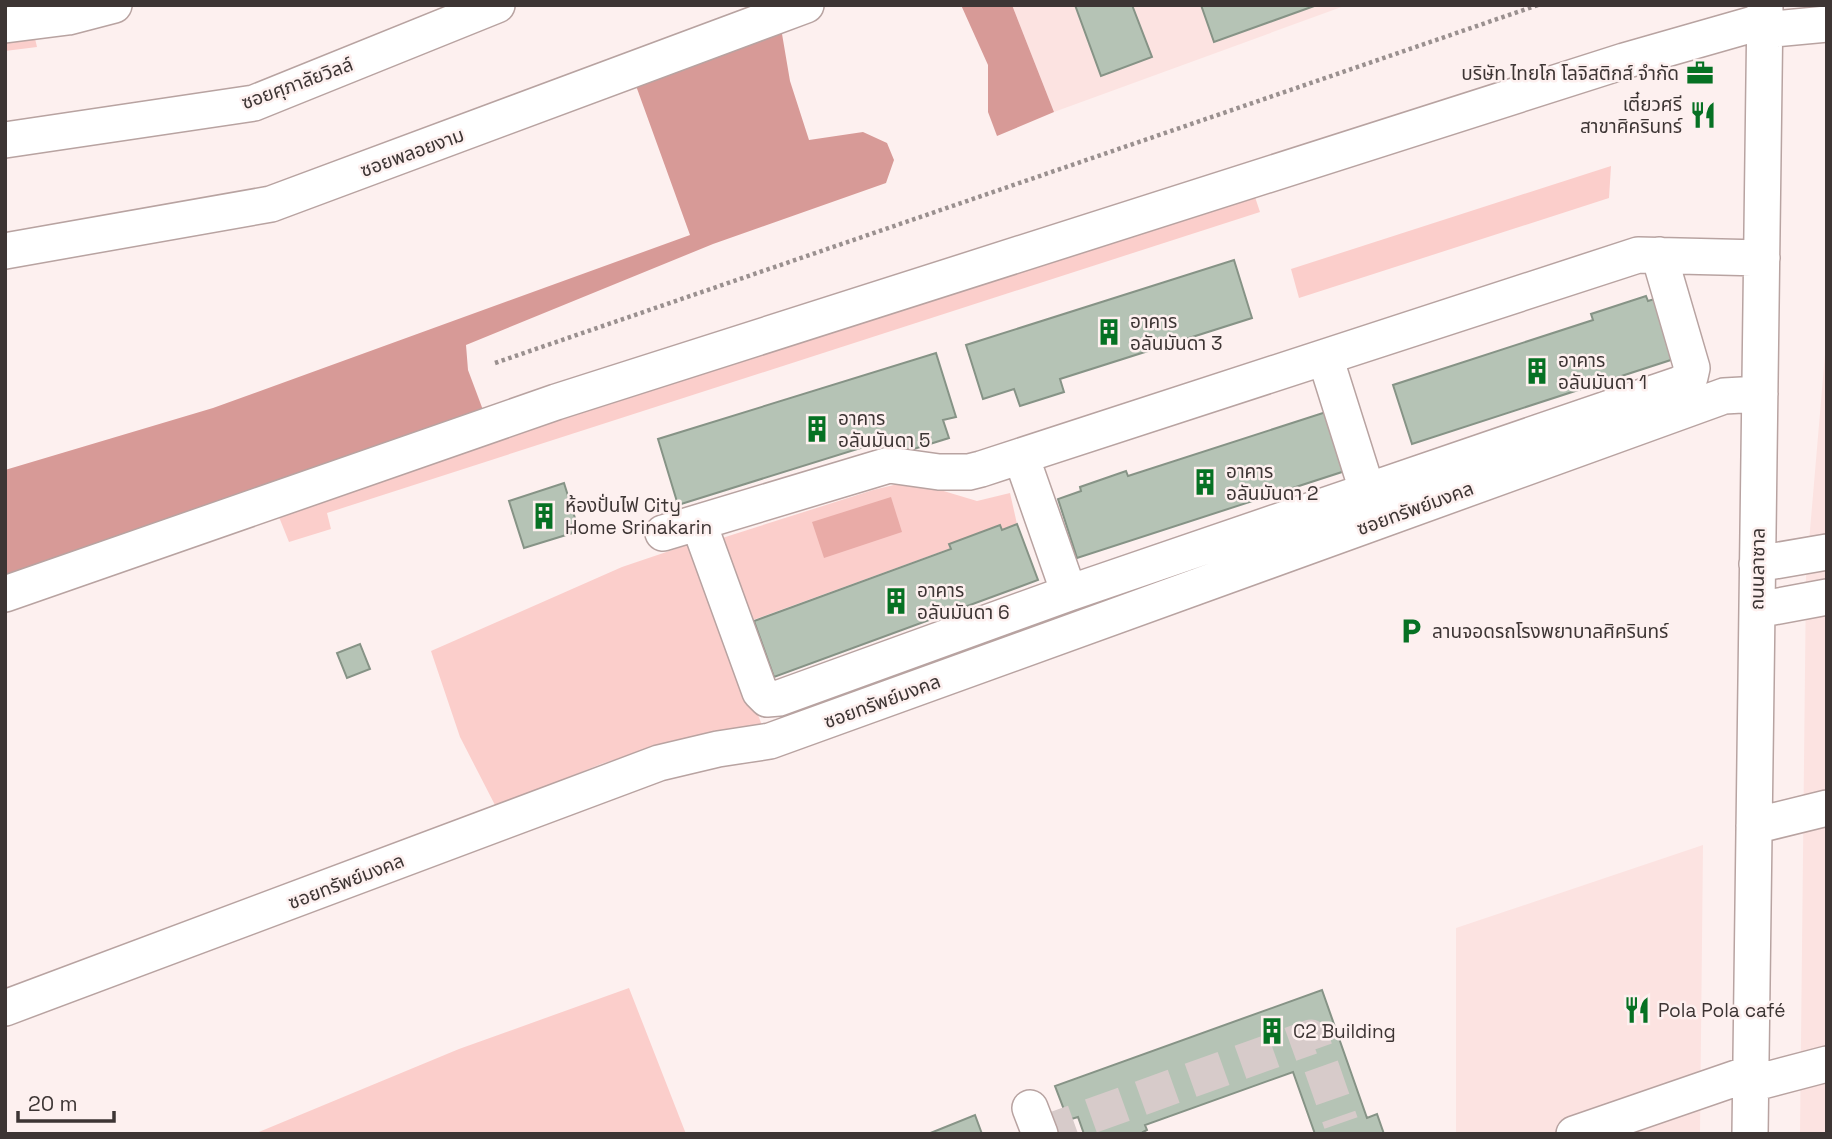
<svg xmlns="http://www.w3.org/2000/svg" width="1832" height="1139" viewBox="0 0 1832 1139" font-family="'Space Grotesk','Noto Sans Thai',sans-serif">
<rect width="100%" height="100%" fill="#fdf0ef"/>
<path fill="#fce3e1" d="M1012,5H1347L1054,112Z
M1827,331V1134H1800L1806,577Z
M1703,845L1700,1134H1456V928Z"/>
<path fill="#fbcecb" d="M5,5H27L37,47L5,51Z
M1611,166L1609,198L1299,298L1291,269Z
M1254,194L1260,212L327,513L331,529L289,542L277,512L637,391Z
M910,481L977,501L1010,493L1017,524L742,624L716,540L873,490Z
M693,543L763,728L716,737L675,740L601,764L496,807L460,737L431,651L622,567Z
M629,988L686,1134H254L459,1049Z"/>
<path fill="#d79a97" d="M961,5H1012L1054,112L997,136L988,112V65Z
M781,28L790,81L809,140L863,132L887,143L894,160L886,183L713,244L466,345L468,370L483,410L5,581V470L213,408L690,235L635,83Z"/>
<path fill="#e9aba7" d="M891,497L902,532L824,558L812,522Z"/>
<path fill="#b5c3b5" stroke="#869386" stroke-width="2" d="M1075,5H1132L1152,57L1101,76Z
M1201,5H1317L1214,42Z
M1234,260L1252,318L1060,379L1064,392L1020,406L1014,389L983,399L966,345Z
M1646,296L1648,301L1661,297L1680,357L1412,444L1393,385L1593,320L1591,314Z
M936,353L956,417L943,420L949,438L888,457L883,441L678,505L658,439Z
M1326,412L1345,471L1077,558L1058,499L1081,491L1080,487L1126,471L1128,476Z
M564,483L579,531L524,548L509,501Z
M1017,524L1038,580L774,677L754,621L951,549L949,544L1000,525L1002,530Z
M360,644L370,669L347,678L337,653Z
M1322,990L1367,1118L1377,1114L1384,1134H1315L1293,1072L1145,1125L1147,1130L1143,1132L1144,1134H1084L1078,1117L1068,1120L1055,1086Z
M975,1115L982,1134H928Z"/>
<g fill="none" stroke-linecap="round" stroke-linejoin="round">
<path stroke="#d7cbca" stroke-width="35" stroke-dasharray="35 18" stroke-linecap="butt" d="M1041,1134L1311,1037L1341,1123"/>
<defs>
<path id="minor" d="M5,25L68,17L114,5
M1764,30L1827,24
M5,140L254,103L497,5
M5,251L271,204L806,5
M1325,357L1367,490
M1021,456L1069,593
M699,524L760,692L767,699L779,698L1069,593L1680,384L1690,377L1692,368L1659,255
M663,533L889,465L939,472H969L981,469L1638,255L1762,258
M1757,564L1827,552
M5,594L556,402L1624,61L1764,21
M1757,610L1827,597
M1754,826L1827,808
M5,1008L659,763L718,749L770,741L1724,396L1760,394
M1751,1084L1827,1064
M1030,1108L1040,1134
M1574,1134L1751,1073
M1750,1134L1765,5"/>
</defs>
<use href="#minor" stroke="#b8a3a1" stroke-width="38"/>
<path stroke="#9a908f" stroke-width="4.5" stroke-dasharray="3.5 3.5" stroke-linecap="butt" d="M495,363L1538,5"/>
<use href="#minor" stroke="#fff" stroke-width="35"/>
</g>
<defs>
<symbol id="office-bare" viewBox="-9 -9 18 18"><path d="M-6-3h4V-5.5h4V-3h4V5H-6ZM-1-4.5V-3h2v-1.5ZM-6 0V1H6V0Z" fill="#067123" stroke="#fdf0ef" stroke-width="2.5" paint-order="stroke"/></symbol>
<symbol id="restaurant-bare" viewBox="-9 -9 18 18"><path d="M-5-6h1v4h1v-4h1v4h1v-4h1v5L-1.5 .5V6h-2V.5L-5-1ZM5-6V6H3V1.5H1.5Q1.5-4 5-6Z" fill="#067123" stroke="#fdf0ef" stroke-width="2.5" paint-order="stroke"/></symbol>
<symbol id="building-bare" viewBox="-9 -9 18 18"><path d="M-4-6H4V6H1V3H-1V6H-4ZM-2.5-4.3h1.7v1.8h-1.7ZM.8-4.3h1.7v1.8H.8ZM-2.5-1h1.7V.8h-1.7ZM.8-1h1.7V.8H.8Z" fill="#067123" stroke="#fdf0ef" stroke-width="2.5" paint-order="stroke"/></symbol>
<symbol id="parking-bare" viewBox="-9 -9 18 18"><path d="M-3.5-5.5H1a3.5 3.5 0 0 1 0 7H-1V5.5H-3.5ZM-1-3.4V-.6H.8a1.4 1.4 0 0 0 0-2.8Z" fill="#067123" stroke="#fdf0ef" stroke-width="2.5" paint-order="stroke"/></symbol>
</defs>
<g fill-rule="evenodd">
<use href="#office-bare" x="1681" y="54" width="38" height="38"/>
<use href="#restaurant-bare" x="1684" y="96" width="38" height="38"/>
<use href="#building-bare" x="1090" y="313" width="38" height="38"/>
<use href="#building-bare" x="1518" y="352" width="38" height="38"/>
<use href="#building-bare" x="798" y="410" width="38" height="38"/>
<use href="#building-bare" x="1186" y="463" width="38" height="38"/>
<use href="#building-bare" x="525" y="497" width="38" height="38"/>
<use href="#building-bare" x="877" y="582" width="38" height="38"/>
<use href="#parking-bare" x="1392" y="612" width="38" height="38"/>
<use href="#restaurant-bare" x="1618" y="991" width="38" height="38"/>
<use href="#building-bare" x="1253" y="1012" width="38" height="38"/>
</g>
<g text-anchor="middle" stroke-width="5" stroke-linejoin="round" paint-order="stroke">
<g font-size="19" fill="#3d3534" stroke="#fdf0ef" text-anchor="start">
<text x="1679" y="80" text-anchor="end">บริษัท ไทยโก โลจิสติกส์ จำกัด</text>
<text x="1682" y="111" text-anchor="end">เตี๋ยวศรี<tspan x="1682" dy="22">สาขาศิครินทร์</tspan></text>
<text x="1130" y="328">อาคาร<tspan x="1130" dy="22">อลันมันดา 3</tspan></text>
<text x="1558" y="367">อาคาร<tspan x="1558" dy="22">อลันมันดา 1</tspan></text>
<text x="838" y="425">อาคาร<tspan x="838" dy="22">อลันมันดา 5</tspan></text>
<text x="1226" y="478">อาคาร<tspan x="1226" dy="22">อลันมันดา 2</tspan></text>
<text x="565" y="512">ห้องปั่นไฟ City<tspan x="565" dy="22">Home Srinakarin</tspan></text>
<text x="917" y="597">อาคาร<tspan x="917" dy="22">อลันมันดา 6</tspan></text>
<text x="1432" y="638">ลานจอดรถโรงพยาบาลศิครินทร์</text>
<text x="1658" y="1017">Pola Pola café</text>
<text x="1293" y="1038">C2 Building</text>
</g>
<g font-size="19" fill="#3d3534" stroke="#fdf0ef">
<text transform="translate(297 83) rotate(-20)" y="7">ซอยศุภาลัยวิลล์</text>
<text transform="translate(412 152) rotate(-20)" y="7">ซอยพลอยงาม</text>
<text transform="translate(1415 508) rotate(-20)" y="7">ซอยทรัพย์มงคล</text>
<text transform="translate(1757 569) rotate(-89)" y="7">ถนนลาซาล</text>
<text transform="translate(882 701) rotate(-20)" y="7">ซอยทรัพย์มงคล</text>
<text transform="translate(346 881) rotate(-21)" y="7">ซอยทรัพย์มงคล</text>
</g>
</g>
<rect width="1832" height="1139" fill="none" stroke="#3d3534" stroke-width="14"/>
<path d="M18 1111v10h96v-10" fill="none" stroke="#3d3534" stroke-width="3.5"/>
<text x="28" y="1111" font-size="21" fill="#3d3534" stroke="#fdf0ef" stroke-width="5" paint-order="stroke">20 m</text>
</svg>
